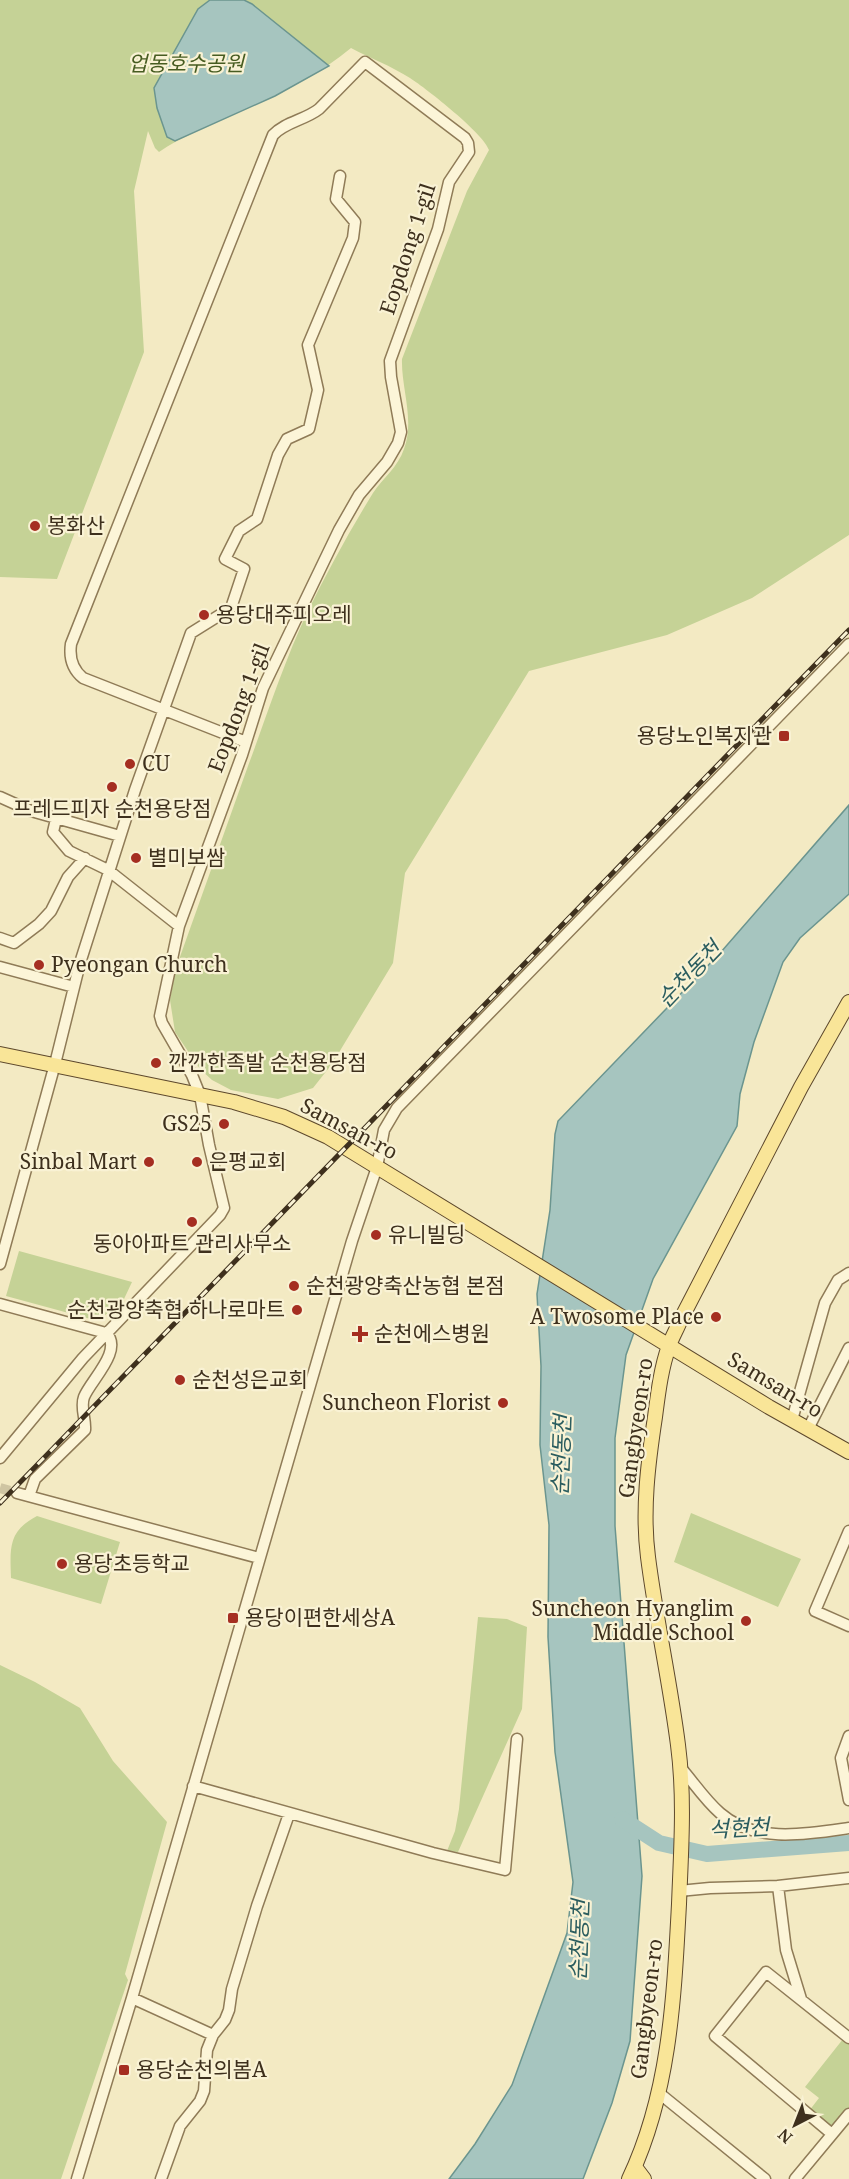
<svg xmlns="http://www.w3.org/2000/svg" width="849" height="2179" viewBox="0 0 849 2179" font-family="'Noto Serif','Noto Sans KR',serif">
<rect width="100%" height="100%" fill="#f3eac3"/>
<path fill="#c5d296" d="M0,0H849V535L752,598L667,635L529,671L405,873L393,963L332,1064L313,1088L278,1099L231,1090L212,1080L200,1069L175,1032L170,1000L176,968C200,901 224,833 248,766C267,715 284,662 307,613C327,572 349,532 373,493C383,478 398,467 404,449C415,420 401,388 402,359L467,191L489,150C484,134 427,89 410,78C391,66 370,58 351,48C315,78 272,97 230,116C206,127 181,137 159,152L155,148L148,131L134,191L144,352L57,579L0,577Z
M19,1251L132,1282L124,1299L98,1321L6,1296Z
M691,1513L801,1559L778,1607L674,1562Z
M37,1516L120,1542L101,1604L11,1578C10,1548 8,1531 37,1516Z
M478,1617L507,1619L527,1627L522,1709L458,1852L447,1851L455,1831L459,1809Z
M0,1665L35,1682L80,1708L113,1761L167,1822L125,1974L128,1980L61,2179H0Z
M843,2039L849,2044V2110L833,2130L809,2111L819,2098L805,2087Z"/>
<path fill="#a6c5bf" stroke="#6b958f" stroke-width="1.5" d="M210,0H244L252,4L329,66L275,96L175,141L167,137L157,108L154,88L198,9Z
M849,805V894L800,938L783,962L754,1042L740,1094L737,1126L653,1279L626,1355L615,1438V1526L642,1876L630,2041L612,2103L583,2179H449L475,2144L512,2085L567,1933L573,1882L555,1752L548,1637L549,1525L540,1445L541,1366L537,1294L550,1210L555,1134L558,1121L721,952Z"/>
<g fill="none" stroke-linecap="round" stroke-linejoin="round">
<path stroke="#a6c5bf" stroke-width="16" d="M622,1819L659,1843L707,1854L849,1843"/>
<path stroke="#cfc5a2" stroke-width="10" stroke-dasharray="10 5" stroke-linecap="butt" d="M0,1488L17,1493"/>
<defs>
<path id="minor" d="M0,797L31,811L120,836
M56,819L53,832L69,851L108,870L179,926
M0,938L14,943L39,924L51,911L68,877L85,858
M0,967L74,987
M0,1264L55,1064L80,963L135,790L191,633L231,608L244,569L225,559L239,531L257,519L278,455L287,439L309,429L318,390L308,345L353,238L355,222L336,199L340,176
M0,1304L106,1333C124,1350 90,1381 84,1397C80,1407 86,1419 85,1430L35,1479L29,1496
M792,1420L825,1303L838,1280L849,1273
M808,1429L849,1348
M0,1458L83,1358L220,1215L224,1208L209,1145L200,1095L192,1075L162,1023L160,1016L179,926L242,755L263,688L339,530L359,495L387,462L398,443L401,432L391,377L390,361L438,229L449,182L469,152L468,143L465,138L365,62L319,109C305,120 285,122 273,135L71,644C69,658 72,669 83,678L246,742
M17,1493L259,1558
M849,1531L815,1611L849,1626
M849,1736L841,1758L849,1800
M681,1768C694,1783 705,1800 720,1813C755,1844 808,1834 849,1828
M193,1786L433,1853L505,1870L517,1739
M778,1886L786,1950L801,1999
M679,1891L710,1888L778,1886L849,1878
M132,1998L213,2035
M659,2093L765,2179
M832,2134L715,2036L766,1972L849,2038
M77,2179L132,1998L352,1241L377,1167L384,1130L397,1108L849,644
M161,2179L180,2126L200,2101L204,2091L207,2050L213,2035L225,2020L229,2010L232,1989L257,1906L289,1814
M795,2179L849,2114"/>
<path id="major" d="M0,1054L234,1102L284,1117L328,1137L769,1407L849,1452
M635,2167L644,2179
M629,2179C670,2093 674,1997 679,1904C681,1851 685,1798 678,1745C670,1682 656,1620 648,1557C642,1511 648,1463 655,1417C658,1394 661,1368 669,1346C672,1337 677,1329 680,1321L801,1087L849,1002"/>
</defs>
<use href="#minor" stroke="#8f7b57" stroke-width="13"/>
<use href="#major" stroke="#5d482c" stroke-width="16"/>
<use href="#minor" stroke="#fcf5d8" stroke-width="10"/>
<use href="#major" stroke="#f9e598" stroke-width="14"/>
<defs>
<path id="rail" d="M0,1503L849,630"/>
</defs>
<use href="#rail" stroke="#3e301d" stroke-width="5"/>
<use href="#rail" stroke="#f9f2d4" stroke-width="3" stroke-dasharray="9" stroke-linecap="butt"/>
</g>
<g fill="#a52e21" stroke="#f9f2d4" stroke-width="2">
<circle cx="35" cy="526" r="6"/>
<circle cx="204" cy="615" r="6"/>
<rect x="778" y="730" width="12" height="12" rx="3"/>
<circle cx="130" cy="764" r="6"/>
<circle cx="112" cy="787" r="6"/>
<circle cx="136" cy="858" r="6"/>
<circle cx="39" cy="965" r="6"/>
<circle cx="156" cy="1063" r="6"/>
<circle cx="224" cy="1124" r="6"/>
<circle cx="149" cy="1162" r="6"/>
<circle cx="197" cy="1162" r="6"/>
<circle cx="192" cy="1222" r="6"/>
<circle cx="376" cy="1235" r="6"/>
<circle cx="294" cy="1286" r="6"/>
<circle cx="297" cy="1310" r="6"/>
<circle cx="716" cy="1317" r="6"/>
<path d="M357 1325h6v6h6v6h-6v6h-6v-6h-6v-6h6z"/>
<circle cx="180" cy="1380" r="6"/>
<circle cx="503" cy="1403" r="6"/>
<circle cx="62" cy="1564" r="6"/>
<rect x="227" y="1612" width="12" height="12" rx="3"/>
<circle cx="746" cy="1621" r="6"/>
<rect x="118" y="2064" width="12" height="12" rx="3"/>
</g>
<g text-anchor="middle" stroke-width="4.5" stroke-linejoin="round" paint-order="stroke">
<g font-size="21" font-style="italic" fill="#475c21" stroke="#f9f2d4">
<text x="186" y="71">업동호수공원</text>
</g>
<g font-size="21" fill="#3e301d" stroke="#f9f2d4">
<text transform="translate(408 249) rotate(-72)" y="7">Eopdong 1-gil</text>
<text transform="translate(239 708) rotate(-69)" y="7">Eopdong 1-gil</text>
<text transform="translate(349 1129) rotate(28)" y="7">Samsan-ro</text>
<text transform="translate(775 1385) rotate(31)" y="7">Samsan-ro</text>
<text transform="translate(636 1428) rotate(-82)" y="7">Gangbyeon-ro</text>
<text transform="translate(647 2009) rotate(-83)" y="7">Gangbyeon-ro</text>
</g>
<g font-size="21" fill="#3e301d" stroke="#f9f2d4" text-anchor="start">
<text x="47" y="533">봉화산</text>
<text x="216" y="622">용당대주피오레</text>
<text x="772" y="743" text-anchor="end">용당노인복지관</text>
<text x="142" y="771">CU</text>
<text x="112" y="816" text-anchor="middle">프레드피자 순천용당점</text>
<text x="148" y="865">별미보쌈</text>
<text x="51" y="972">Pyeongan Church</text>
<text x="168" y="1070">깐깐한족발 순천용당점</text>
<text x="212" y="1131" text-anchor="end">GS25</text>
<text x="137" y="1169" text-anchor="end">Sinbal Mart</text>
<text x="209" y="1169">은평교회</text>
<text x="388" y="1242">유니빌딩</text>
<text x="192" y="1251" text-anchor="middle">동아아파트 관리사무소</text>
<text x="306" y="1293">순천광양축산농협 본점</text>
<text x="285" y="1317" text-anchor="end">순천광양축협 하나로마트</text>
<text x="704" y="1324" text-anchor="end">A Twosome Place</text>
<text x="374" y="1341">순천에스병원</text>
<text x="192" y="1387">순천성은교회</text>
<text x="491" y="1410" text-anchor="end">Suncheon Florist</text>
<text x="74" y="1571">용당초등학교</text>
<text x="734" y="1616" text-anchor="end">Suncheon Hyanglim<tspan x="734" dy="24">Middle School</tspan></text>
<text x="245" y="1625">용당이편한세상A</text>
<text x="136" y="2077">용당순천의봄A</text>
</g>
<g font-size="22" font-style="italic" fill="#2b5d5f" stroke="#f9f2d4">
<text transform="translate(689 974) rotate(-46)" y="8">순천동천</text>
<text transform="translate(561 1455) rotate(-88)" y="8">순천동천</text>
<text transform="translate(739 1828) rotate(-3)" y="8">석현천</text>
<text transform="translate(579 1940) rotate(-88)" y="8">순천동천</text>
</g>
</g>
<g transform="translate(795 2125) rotate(222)" stroke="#f9f2d4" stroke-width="4.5" paint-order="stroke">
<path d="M0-4.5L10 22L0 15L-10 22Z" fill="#3e301d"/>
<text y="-9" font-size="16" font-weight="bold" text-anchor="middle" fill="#3e301d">N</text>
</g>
</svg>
